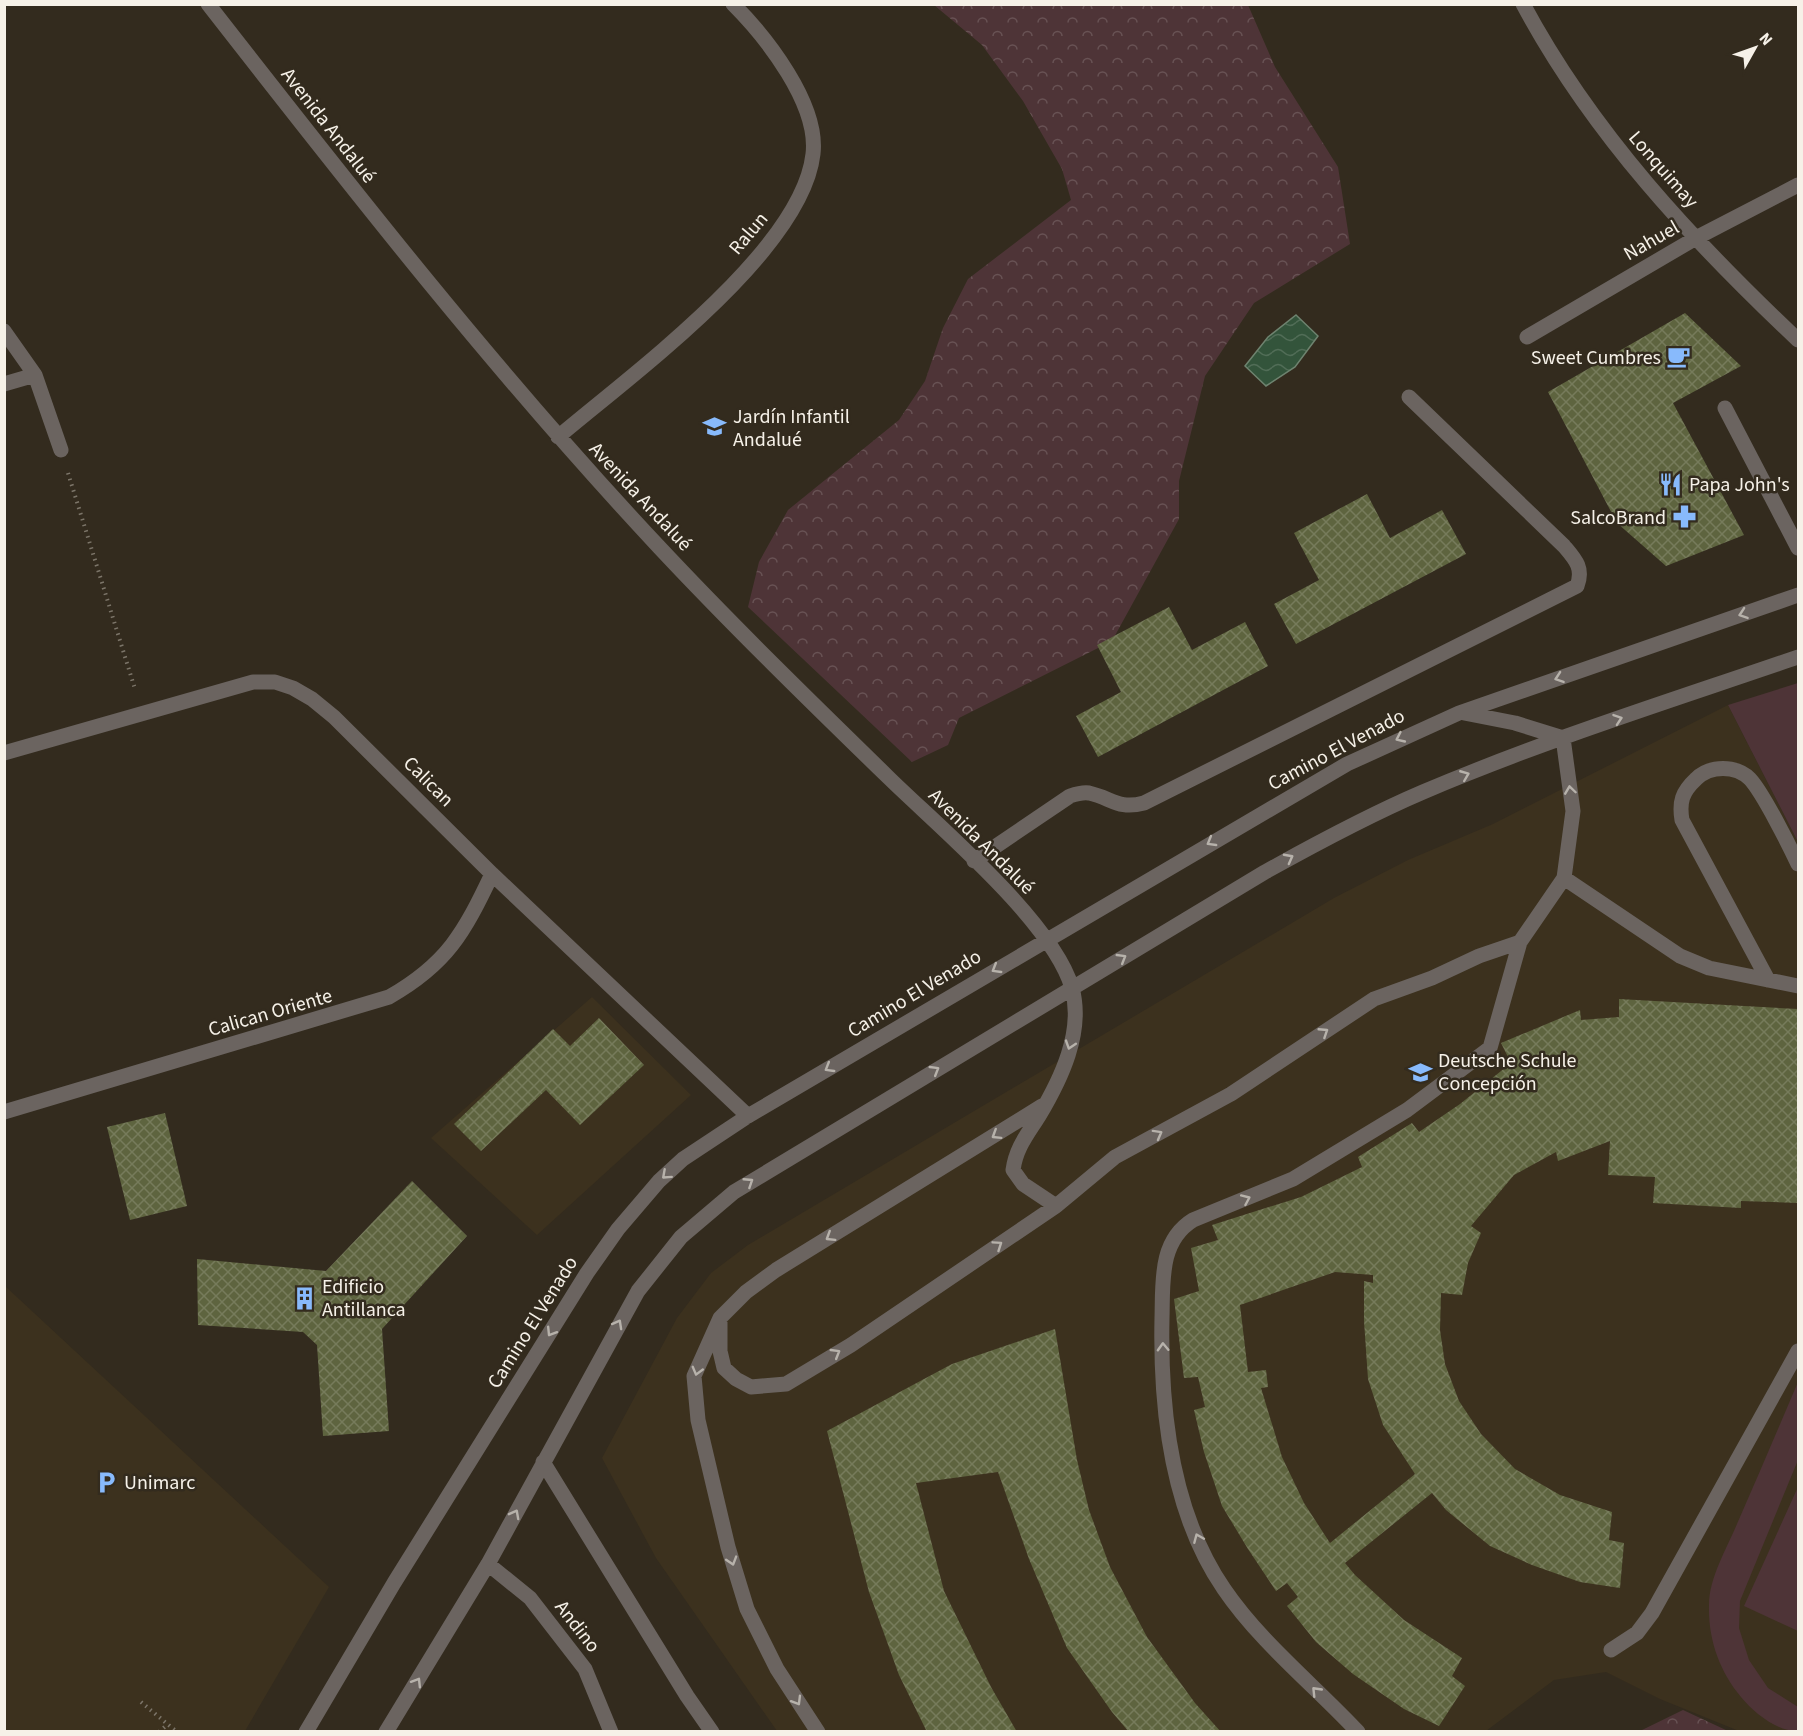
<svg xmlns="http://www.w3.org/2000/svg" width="1803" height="1736" viewBox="0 0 1803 1736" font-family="'Source Sans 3',sans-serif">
<defs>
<pattern id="forest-crowns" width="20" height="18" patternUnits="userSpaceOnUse" patternTransform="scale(1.5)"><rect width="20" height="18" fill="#4e3437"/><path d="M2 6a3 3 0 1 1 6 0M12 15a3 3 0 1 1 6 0" fill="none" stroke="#685254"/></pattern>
<pattern id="water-waves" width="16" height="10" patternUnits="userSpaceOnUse" patternTransform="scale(1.5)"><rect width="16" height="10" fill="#33543b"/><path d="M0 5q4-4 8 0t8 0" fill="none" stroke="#516d57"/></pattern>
<pattern id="building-cross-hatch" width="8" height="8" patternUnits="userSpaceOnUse" patternTransform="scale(1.5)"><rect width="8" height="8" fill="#5e643f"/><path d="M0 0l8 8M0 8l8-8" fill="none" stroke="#767b5b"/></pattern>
</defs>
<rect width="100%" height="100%" fill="#332b1e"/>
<path fill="#3c311e" d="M1728,705L1798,842V1731H1739L1660,1699L1606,1672L1554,1680L1486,1731H777L656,1558L602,1458L677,1318L711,1273L748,1245L1334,898L1408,860L1493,824Z
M592,997L691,1095L537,1235L431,1138Z
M5,1286L329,1587L245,1731H5Z"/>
<path fill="url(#forest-crowns)" d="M934,5H1248L1275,67L1338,167L1350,244L1254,303L1205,376L1179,481V519L1112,641L959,718L948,745L912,762L748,607L759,562L788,510L899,420L925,381L943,328L968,279L1071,200L1062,169L1023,101L982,45Z
M1683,1710L1728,1731H1640Z"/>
<path fill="#4e3437" d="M1798,683V842L1728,705Z
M1798,1382V1460L1740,1601L1739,1628L1749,1660L1768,1688L1798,1707V1731C1778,1732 1754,1713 1741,1697C1720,1672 1708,1640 1709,1605C1709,1578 1727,1548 1737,1524C1758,1476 1778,1429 1798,1382Z
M1798,1487V1631L1744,1606Z"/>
<path fill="url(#water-waves)" stroke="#6e836f" stroke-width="1.5" d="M1296,315L1318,336L1295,367L1266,386L1245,366L1268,337Z"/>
<path fill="url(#building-cross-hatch)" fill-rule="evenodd" d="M1685,313L1741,366L1673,403L1744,535L1666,566L1617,523L1548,392Z
M1367,494L1390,538L1442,510L1466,554L1296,644L1274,604L1319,580L1294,533Z
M1169,607L1192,650L1245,622L1268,666L1098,757L1076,716L1121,692L1097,645Z
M1619,999L1798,1009V1203L1741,1201V1208L1653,1203L1655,1177L1608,1175L1610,1141L1558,1161L1556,1152L1514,1175L1471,1226L1481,1233L1468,1263L1462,1295L1441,1293L1440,1330L1445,1364L1459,1401L1481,1434L1515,1469L1560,1495L1612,1512L1609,1540L1624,1543L1620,1588L1580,1582L1532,1565L1490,1546L1446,1510L1432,1493L1345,1563L1355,1575L1404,1620L1462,1658L1452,1676L1465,1686L1439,1726L1404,1709L1353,1674L1316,1642L1287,1606L1298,1597L1287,1583L1276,1591L1248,1549L1222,1506L1204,1452L1194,1410L1205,1407L1198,1377L1184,1378L1174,1299L1199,1291L1191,1248L1218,1240L1212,1225L1301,1197L1362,1167L1358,1157L1412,1123L1419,1132L1460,1104L1511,1063L1501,1043L1580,1010L1581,1020L1619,1017ZM1335,1272L1373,1275V1283L1364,1281V1321L1368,1379L1383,1425L1415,1474L1330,1543L1304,1503L1282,1457L1261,1388L1268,1387L1266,1370L1248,1372L1240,1305Z
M599,1018L644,1065L580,1125L546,1090L481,1151L454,1124L553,1029L570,1046Z
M165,1113L187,1206L130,1220L107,1127Z
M412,1181L467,1236L382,1329L389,1431L323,1436L317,1345L303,1332L198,1325L197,1259L326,1271Z
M1055,1329L1077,1460L1089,1510L1110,1567L1147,1637L1195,1703L1221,1732H1129L1112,1712L1067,1648L1029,1559L998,1472L916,1483L944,1591L991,1687L1017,1732H927L899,1675L869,1592L827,1431L952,1364Z"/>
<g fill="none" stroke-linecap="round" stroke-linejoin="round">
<path stroke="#7c7569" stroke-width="4" stroke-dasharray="1.5 4.5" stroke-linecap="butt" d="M68,473L135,689
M141,1702L177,1732
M159,1732L168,1724"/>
<path stroke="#6b6460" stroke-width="15" d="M208,4C353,190 498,375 659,547C733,626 811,702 889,778C939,827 1053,922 1072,988C1084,1032 1061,1079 1039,1116C1027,1135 1016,1148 1013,1170L1023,1184L1056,1206
M1523,4C1592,133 1693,241 1798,340
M4,331L35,375L61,450
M1527,337L1696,238L1798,185
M4,384L35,375
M1725,408L1798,548
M558,437C631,375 802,251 813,154C819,104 766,37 733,4
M1464,713L1515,723L1563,738
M4,753L253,682H275L293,688L312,699L334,717L492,874L748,1116
M974,861L1070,796C1076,794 1083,792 1089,793C1112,798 1118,810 1144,803L1577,586C1584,568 1575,559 1564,546L1409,397
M1564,878L1680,956L1709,968L1798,986
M1768,980L1682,820C1679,802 1682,792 1696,779C1710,765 1736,765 1750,779C1763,793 1789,845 1798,864
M4,1112L389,997C447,964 464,933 492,874
M720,1318V1351L724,1368L736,1379L751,1387L786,1384L851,1345L1056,1206L1115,1157L1231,1094L1374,999L1432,978L1479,956L1520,942L1564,878L1573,811L1563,738
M543,1462L687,1696L712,1732
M488,1564L530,1598L585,1669L611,1732
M1611,1650L1637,1633L1652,1613L1798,1351
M306,1732L394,1583L587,1273L618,1229L659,1181L683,1159L748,1116L1347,764L1459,713L1798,595
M386,1732L488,1564L638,1291L681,1237L734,1192L1265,872C1317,843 1369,815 1423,792C1545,740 1673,700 1798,657
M818,1732L777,1669L747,1609L728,1547L698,1420L694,1376L720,1318L746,1292L776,1270L1042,1106
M1358,1732C1314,1685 1260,1642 1224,1589C1171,1512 1160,1409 1162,1318C1163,1282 1159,1241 1193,1220L1293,1179L1407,1110L1490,1048L1520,942"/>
</g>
<defs><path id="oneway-chevron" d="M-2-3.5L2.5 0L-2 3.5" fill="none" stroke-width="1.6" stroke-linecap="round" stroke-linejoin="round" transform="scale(1.5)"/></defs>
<g stroke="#b7b2ab">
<use href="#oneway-chevron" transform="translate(1743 614) rotate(161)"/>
<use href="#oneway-chevron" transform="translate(1559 678) rotate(161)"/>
<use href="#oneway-chevron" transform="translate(1618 719) rotate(-19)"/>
<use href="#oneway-chevron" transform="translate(1400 738) rotate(155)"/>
<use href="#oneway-chevron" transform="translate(1465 775) rotate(-22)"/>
<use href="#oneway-chevron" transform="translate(1570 790) rotate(-98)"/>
<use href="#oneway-chevron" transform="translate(1211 842) rotate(150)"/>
<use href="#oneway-chevron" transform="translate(1289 858) rotate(-28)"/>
<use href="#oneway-chevron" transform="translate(1122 958) rotate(-31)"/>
<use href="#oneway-chevron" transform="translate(996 969) rotate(149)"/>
<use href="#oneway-chevron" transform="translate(1324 1032) rotate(-33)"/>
<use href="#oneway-chevron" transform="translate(1070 1045) rotate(108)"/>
<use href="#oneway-chevron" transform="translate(829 1068) rotate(149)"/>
<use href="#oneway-chevron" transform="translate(935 1070) rotate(-31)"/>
<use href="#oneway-chevron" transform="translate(1158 1134) rotate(-29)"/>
<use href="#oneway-chevron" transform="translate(996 1135) rotate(148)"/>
<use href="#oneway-chevron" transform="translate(666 1175) rotate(138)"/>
<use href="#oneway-chevron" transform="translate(749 1182) rotate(-33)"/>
<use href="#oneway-chevron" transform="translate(1246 1199) rotate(-24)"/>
<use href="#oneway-chevron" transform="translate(830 1237) rotate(148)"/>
<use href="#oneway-chevron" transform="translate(998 1245) rotate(-34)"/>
<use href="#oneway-chevron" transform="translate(618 1324) rotate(-61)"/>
<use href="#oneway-chevron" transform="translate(551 1332) rotate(122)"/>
<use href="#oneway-chevron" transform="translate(1163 1347) rotate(-92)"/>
<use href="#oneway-chevron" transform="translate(836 1353) rotate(-31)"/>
<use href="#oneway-chevron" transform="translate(697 1371) rotate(105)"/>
<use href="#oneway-chevron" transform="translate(515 1514) rotate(-62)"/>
<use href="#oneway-chevron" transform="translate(1198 1538) rotate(-113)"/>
<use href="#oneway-chevron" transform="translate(732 1561) rotate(73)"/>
<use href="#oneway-chevron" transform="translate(417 1682) rotate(-58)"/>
<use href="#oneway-chevron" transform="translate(1316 1691) rotate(-134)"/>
<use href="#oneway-chevron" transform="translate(797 1701) rotate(59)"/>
</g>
<defs>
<symbol id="cafe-bare" viewBox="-9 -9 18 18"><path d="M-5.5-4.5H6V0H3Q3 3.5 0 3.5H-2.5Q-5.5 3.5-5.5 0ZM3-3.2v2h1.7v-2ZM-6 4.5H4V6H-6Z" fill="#88bafc" stroke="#332b1e" stroke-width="2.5" paint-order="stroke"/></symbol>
<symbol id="school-bare" viewBox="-9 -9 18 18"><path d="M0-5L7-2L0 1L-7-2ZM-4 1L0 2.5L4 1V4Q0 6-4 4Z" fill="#88bafc" stroke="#332b1e" stroke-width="2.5" paint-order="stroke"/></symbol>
<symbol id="restaurant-bare" viewBox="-9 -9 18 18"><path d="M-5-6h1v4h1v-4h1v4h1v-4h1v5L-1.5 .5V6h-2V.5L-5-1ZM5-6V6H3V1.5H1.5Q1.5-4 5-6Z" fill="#88bafc" stroke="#332b1e" stroke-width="2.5" paint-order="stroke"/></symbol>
<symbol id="pharmacy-bare" viewBox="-9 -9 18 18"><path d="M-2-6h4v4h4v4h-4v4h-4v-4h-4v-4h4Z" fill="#88bafc" stroke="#332b1e" stroke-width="2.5" paint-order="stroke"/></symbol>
<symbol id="building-bare" viewBox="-9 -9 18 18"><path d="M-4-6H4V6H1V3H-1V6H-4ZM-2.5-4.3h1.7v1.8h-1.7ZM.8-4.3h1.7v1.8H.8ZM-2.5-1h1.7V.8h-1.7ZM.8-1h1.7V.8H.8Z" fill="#88bafc" stroke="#332b1e" stroke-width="2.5" paint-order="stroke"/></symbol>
<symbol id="parking-bare" viewBox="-9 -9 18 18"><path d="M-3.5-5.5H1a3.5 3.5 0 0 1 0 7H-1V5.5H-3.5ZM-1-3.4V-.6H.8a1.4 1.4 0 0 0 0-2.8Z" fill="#88bafc" stroke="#332b1e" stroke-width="2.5" paint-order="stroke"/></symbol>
</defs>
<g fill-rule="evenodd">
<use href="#cafe-bare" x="1662" y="340" width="33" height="33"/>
<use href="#school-bare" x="698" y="410" width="33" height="33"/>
<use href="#restaurant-bare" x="1654" y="468" width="33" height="33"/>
<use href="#pharmacy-bare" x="1668" y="500" width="33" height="33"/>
<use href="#school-bare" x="1404" y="1056" width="33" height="33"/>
<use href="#building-bare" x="288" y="1282" width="33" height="33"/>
<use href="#parking-bare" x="90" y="1466" width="33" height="33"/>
</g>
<g text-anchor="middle" stroke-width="5" stroke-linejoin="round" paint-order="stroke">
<g font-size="20" fill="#f6f1e8" stroke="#332b1e">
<text transform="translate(329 125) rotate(52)" y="7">Avenida Andalué</text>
<text transform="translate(1664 169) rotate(49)" y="7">Lonquimay</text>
<text transform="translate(748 233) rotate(-50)" y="7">Ralun</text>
<text transform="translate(1651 240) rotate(-30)" y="7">Nahuel</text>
<text transform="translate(641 496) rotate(47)" y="7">Avenida Andalué</text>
<text transform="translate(1336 749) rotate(-28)" y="7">Camino El Venado</text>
<text transform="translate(429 781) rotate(45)" y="7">Calican</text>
<text transform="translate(982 841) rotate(45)" y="7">Avenida Andalué</text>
<text transform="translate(914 993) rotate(-31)" y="7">Camino El Venado</text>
<text transform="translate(270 1012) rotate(-16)" y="7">Calican Oriente</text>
<text transform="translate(532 1322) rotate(-58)" y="7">Camino El Venado</text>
<text transform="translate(578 1626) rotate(52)" y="7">Andino</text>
</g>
<g font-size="20" fill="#f6f1e8" stroke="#332b1e" text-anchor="start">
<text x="1661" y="364" text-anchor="end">Sweet Cumbres</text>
<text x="733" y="423">Jardín Infantil<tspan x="733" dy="23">Andalué</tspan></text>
<text x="1689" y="491">Papa John's</text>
<text x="1666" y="524" text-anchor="end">SalcoBrand</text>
<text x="1438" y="1067">Deutsche Schule<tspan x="1438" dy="23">Concepción</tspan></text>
<text x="322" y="1293">Edificio<tspan x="322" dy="23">Antillanca</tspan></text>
<text x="124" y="1489">Unimarc</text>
</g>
</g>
<rect width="1803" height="1736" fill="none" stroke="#f6f1e8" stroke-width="12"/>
<g transform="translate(1755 48) rotate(50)" stroke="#332b1e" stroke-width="4.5" paint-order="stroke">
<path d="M0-4.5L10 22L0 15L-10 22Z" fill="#f6f1e8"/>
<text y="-9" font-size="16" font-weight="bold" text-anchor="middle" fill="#f6f1e8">N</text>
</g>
</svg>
